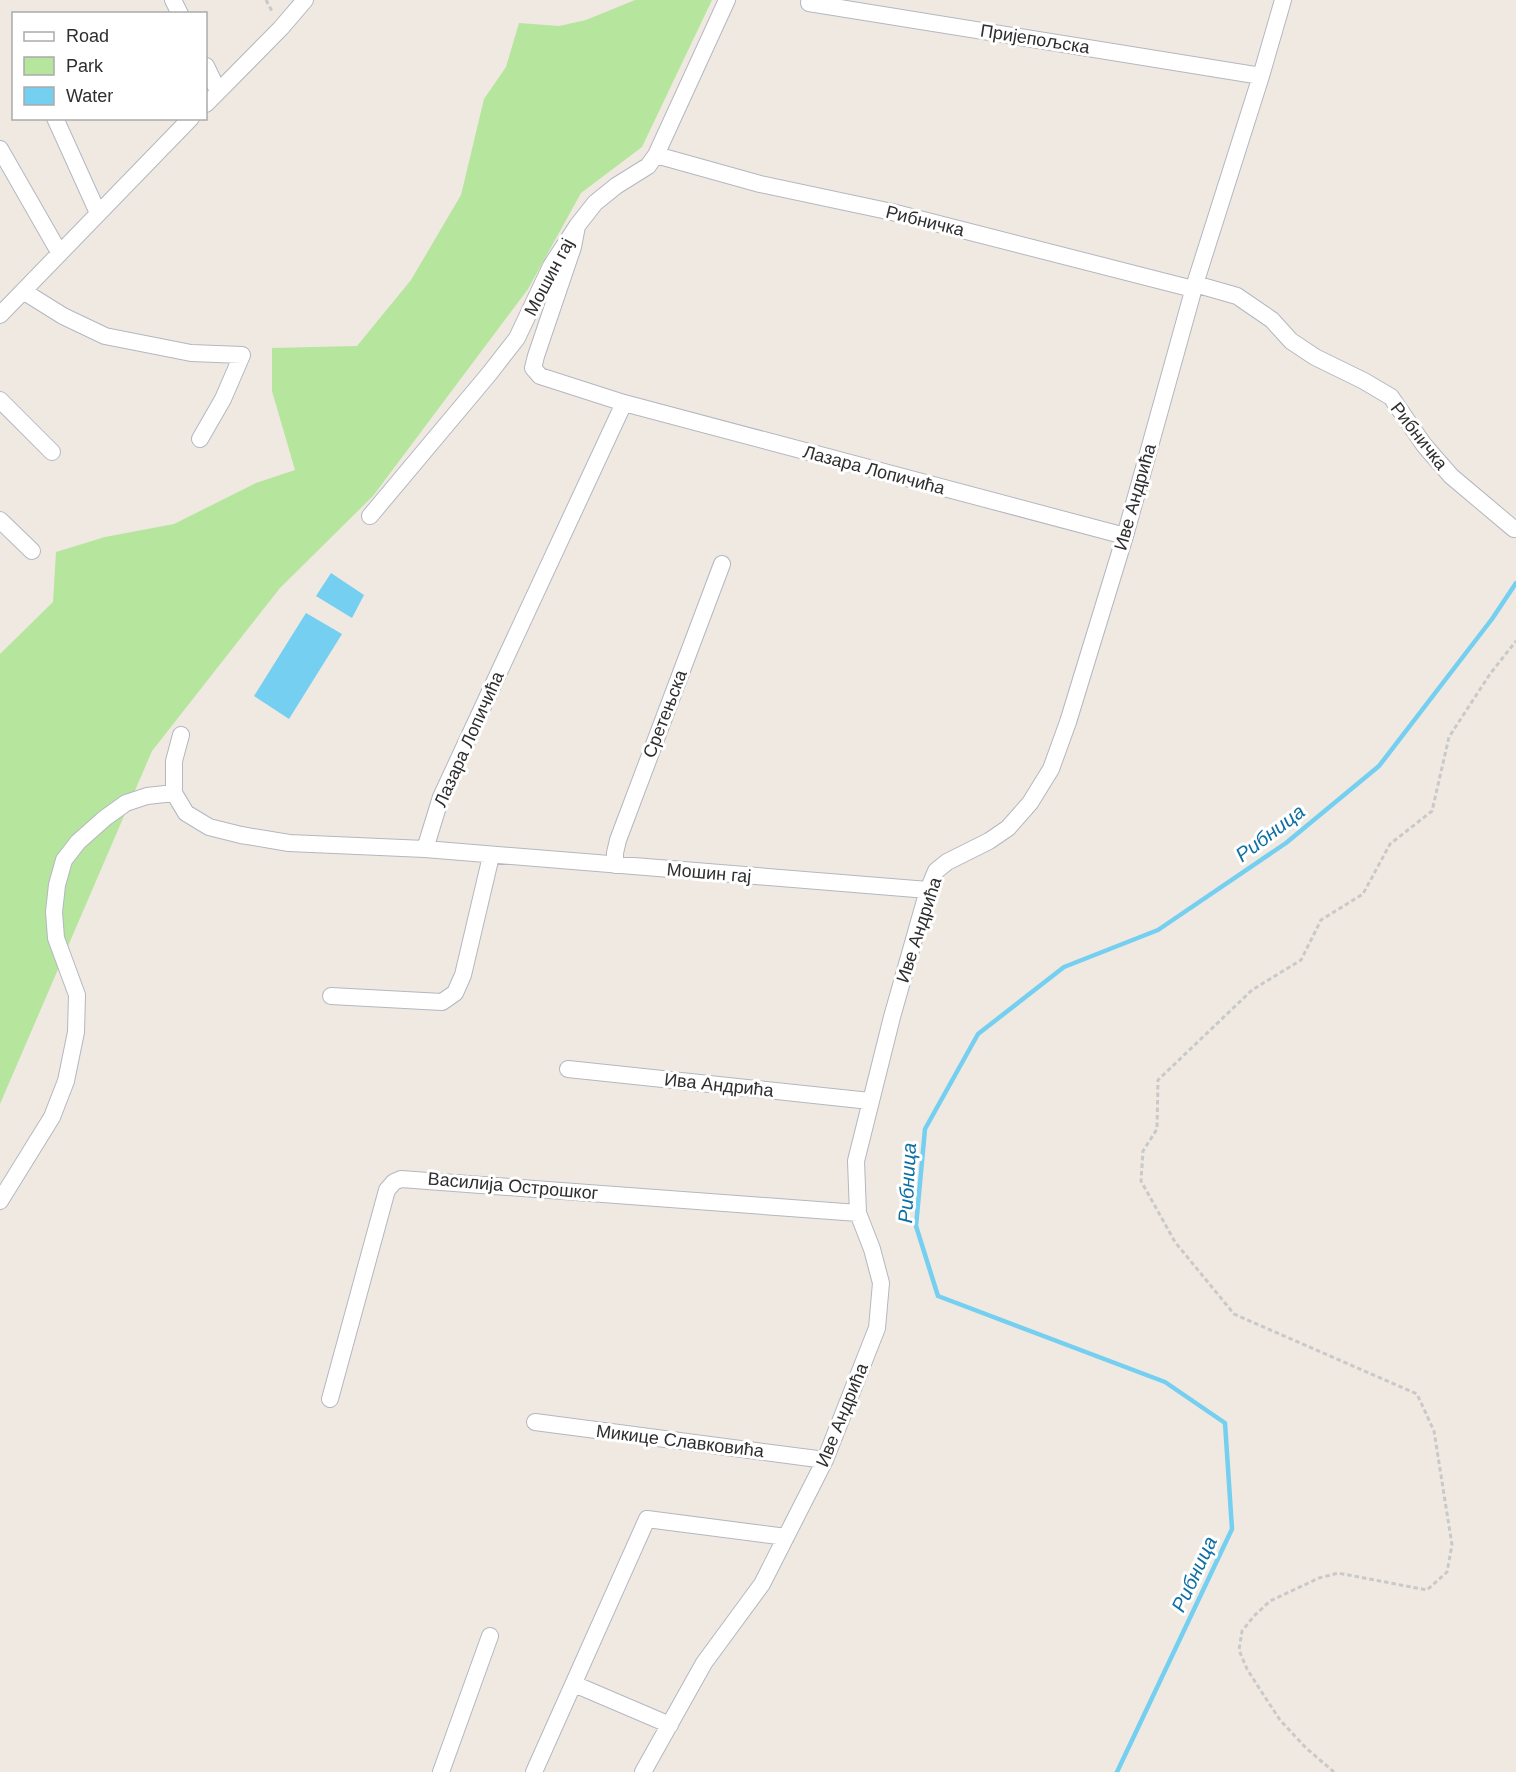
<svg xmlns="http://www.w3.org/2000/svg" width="1516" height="1772" viewBox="0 0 1516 1772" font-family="Helvetica,sans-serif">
<rect width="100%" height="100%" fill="#efe9e1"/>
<path fill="#b6e59e" d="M635,0H712L642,147L581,193L528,289L373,496L280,588L152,751L0,1104V654L53,602L56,552L105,537L174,524L256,483L295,470L272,391V348L357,346L411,280L461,195L484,99L506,67L519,23L559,26L586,20Z"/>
<path fill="#75cff0" d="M331,573L364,595L352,618L316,596Z
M306,613L342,634L289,719L254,696Z"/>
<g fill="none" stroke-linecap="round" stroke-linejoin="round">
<path stroke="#75cff0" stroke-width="4.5" d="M1117,1772L1232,1529L1225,1423L1165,1382L938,1296L916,1226L925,1129L978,1034L1064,967L1158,930L1286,843L1379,766L1492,619L1516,583"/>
<defs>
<path id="minor" d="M173,0L180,14
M809,3L1261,76
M206,66L218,91
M206,104L281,28L305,0
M55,118L98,213
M0,149L59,252
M656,155L760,184L892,212L1193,289
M577,226L573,247L536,356L533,368L540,376L624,403L1125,536
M1195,284L1237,296L1272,320L1291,341L1315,357L1364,381L1391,397L1424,445L1451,476L1514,529
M23,291L63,316L105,336L191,353L242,355L223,399L200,439
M0,315L191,118
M0,400L52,452
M370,516L489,374L517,338L551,266L577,226L595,203L616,186L648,166L656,155L727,0
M0,520L32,551
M181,735L174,761V793L186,813L209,827L241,835L289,843L425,849L928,890
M425,849L441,797L624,403
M615,865V853L618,840L722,564
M331,996L442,1002L455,993L463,975L491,856
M568,1069L870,1101
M0,1201L52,1117L66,1081L76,1032L77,995L56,938L54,912L57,885L64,860L78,842L105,818L126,803L147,796L174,793
M330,1399L387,1190L394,1182L401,1179L858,1213
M535,1422L825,1460
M574,1684L670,1725
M441,1772L490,1636
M534,1772L647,1519L786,1537
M643,1772L704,1663L762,1584L825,1460L877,1328L881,1283L872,1249L858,1213L856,1161L892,1017L928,890L936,871L947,862L989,841L1008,828L1030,803L1051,769L1068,722L1125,536L1195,284L1261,76L1283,0"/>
</defs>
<use href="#minor" stroke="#b4b7c1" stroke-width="18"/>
<path stroke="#c9c9c9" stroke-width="3" stroke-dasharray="4.5 3" stroke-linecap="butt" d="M266,0L273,13
M1334,1772L1306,1748L1280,1720L1261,1691L1247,1669L1239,1650L1242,1631L1254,1616L1270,1601L1319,1578L1338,1573L1427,1590L1447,1572L1452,1545L1434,1431L1417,1394L1234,1314L1175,1242L1141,1181L1143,1151L1157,1129L1158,1080L1252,990L1301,960L1321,920L1363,894L1390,844L1432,811L1449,737L1490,674L1516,641"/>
<use href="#minor" stroke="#fff" stroke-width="16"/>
</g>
<g text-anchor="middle" stroke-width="6" stroke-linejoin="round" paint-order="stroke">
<g font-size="18" fill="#2e2e2e" stroke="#fff">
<text transform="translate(1035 39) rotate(9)" y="6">Пријепољска</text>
<text transform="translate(925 221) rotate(14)" y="6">Рибничка</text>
<text transform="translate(549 277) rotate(-62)" y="6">Мошин гај</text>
<text transform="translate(1419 436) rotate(52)" y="6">Рибничка</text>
<text transform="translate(874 470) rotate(15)" y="6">Лазара Лопичића</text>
<text transform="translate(1135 497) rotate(-74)" y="6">Иве Андрића</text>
<text transform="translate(665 714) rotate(-69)" y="6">Сретењска</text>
<text transform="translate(469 739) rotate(-66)" y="6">Лазара Лопичића</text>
<text transform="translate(709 873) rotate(5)" y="6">Мошин гај</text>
<text transform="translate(919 930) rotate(-72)" y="6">Иве Андрића</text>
<text transform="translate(719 1085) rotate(6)" y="6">Ива Андрића</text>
<text transform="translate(513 1186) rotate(5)" y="6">Василија Острошког</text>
<text transform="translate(842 1415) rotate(-68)" y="6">Иве Андрића</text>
<text transform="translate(680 1441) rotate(7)" y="6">Микице Славковића</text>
</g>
<g font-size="20" font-style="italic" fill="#0d6fa3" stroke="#fff">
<text transform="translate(1270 833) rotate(-37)" y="7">Рибница</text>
<text transform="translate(907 1183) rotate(-87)" y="7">Рибница</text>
<text transform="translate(1194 1574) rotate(-65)" y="7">Рибница</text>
</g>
</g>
<rect x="12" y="12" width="195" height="108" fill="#ffffff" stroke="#ababab" stroke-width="1.5"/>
<rect x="24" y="32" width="30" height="9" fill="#ffffff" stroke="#ababab" stroke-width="1.5"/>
<text x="66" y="42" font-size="18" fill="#2e2e2e">Road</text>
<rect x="24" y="57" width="30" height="18" fill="#b6e59e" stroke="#ababab" stroke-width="1.5"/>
<text x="66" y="72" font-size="18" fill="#2e2e2e">Park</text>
<rect x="24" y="87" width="30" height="18" fill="#75cff0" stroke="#ababab" stroke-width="1.5"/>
<text x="66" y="102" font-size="18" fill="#2e2e2e">Water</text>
</svg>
